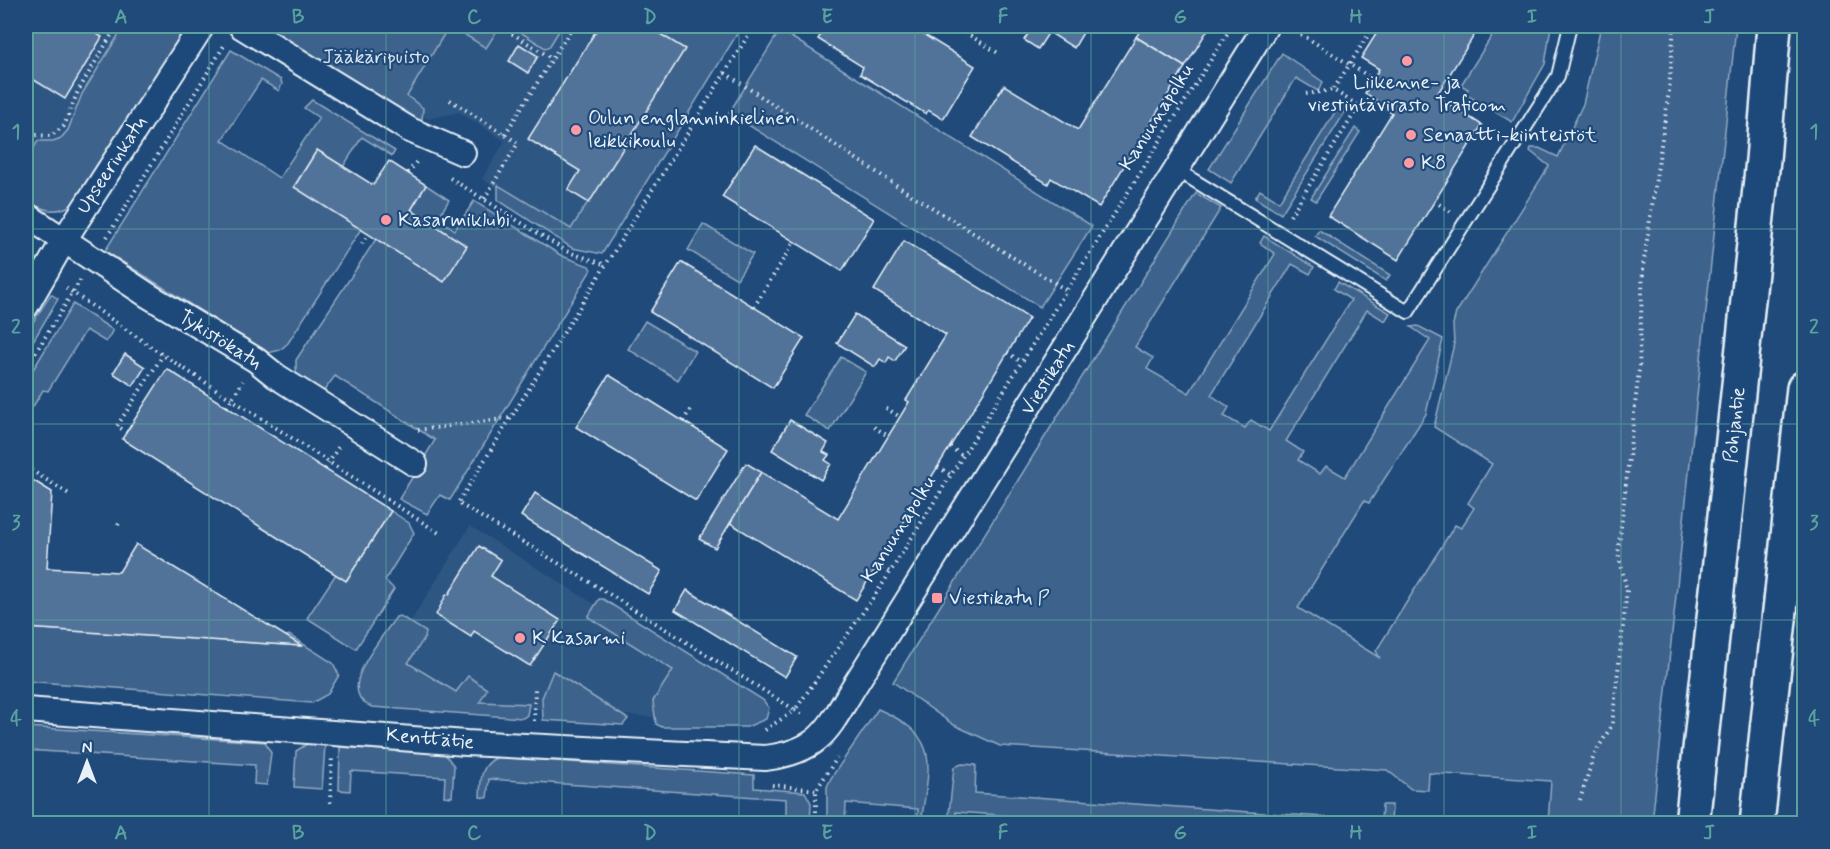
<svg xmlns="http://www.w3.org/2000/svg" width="1830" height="849" viewBox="0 0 1830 849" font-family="Mynerve,sans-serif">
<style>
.built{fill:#2e5683}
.green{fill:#3c628c;stroke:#92aac2;stroke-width:1.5}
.building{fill:#517399;stroke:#e8f1f8;stroke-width:1.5}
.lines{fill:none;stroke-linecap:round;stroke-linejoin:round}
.lane-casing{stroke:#e8f1f8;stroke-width:16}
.street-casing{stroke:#e8f1f8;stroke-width:28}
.highway-casing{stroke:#e8f1f8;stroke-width:38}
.path{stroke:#e8f1f8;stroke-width:4;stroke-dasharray:1.5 4.5;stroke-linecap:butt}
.lane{stroke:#1f4a7a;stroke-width:12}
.street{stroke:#1f4a7a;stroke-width:24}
.highway{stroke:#1f4a7a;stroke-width:33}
.grid{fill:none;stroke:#5ba19e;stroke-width:1.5;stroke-opacity:0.55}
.poi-dot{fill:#ff9aa2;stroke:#1f4a7a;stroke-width:2}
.labels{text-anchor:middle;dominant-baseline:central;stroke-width:4.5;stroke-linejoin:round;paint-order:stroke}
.park-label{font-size:20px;fill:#d7e3ed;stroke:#1f4a7a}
.poi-label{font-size:20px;fill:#e8f1f8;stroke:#1f4a7a;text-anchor:start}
.street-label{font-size:20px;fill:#e8f1f8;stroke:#1f4a7a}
.neatline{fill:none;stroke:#5ba19e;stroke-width:2}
.grid-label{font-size:20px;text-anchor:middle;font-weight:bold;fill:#5ba19e}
</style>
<rect width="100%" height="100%" fill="#1f4a7a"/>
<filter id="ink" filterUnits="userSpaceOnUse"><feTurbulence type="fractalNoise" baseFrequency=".0167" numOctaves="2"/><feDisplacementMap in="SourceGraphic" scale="12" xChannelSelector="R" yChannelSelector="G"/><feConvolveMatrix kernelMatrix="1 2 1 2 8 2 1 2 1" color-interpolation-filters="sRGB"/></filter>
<g filter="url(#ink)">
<g class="built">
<path d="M26,26H170L26,185Z"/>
<path d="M435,26H690L718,42L590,247L482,179L505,141L459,112L428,119L391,96Z"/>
<path d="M470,526L718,681L668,718L380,698L381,669Z"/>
</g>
<g class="green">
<path d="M124,26H187L75,203C56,215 43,211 26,200V161L38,141H53L61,138L68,130L82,94Z"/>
<path d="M264,26H449L407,96L423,108L422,121H415Z"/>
<path d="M451,26H500L486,48Z"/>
<path d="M511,26H562L549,47L545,48Z"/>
<path d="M647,26H742L602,254L572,248L498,200V185L571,229L684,49Z"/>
<path d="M1498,26H1551L1545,64L1512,122L1465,94L1468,89L1461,85Z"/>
<path d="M1601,26H1736L1652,823H1548L1551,781L1429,773L1428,790L1411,789L1387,770L1000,746L954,725L893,682L1196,193L1221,208L1135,347L1153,358L1147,369L1189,393L1275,254L1260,243L1264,236L1314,267L1310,274L1292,264L1211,395L1229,407L1224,416L1245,428L1251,420L1269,431L1351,300L1334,289L1338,282L1390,313L1385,321L1367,310L1286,441L1303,452L1298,460L1320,474L1326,466L1345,477L1430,340L1411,327L1418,326L1443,339L1426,414L1369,503L1364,501L1298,608L1380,658L1376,651L1455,525L1461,528L1474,508L1468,503L1492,464L1434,427L1454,344L1453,324L1456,313L1549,166L1530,151L1531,148H1539L1558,157L1583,104Z"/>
<path d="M780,30L1092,226L1040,307L729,113Z"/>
<path d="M231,50L281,80L282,84L279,91L261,80L222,140L279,178L319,118L304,108L312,100L395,151L392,156L362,137L343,167L317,150L294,186L361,229L288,343L280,350L268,353L105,251Z"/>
<path d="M1282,53L1323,82L1318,91L1296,78L1231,183L1209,169Z"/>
<path d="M1340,104L1347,109L1281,214L1255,198L1260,190L1279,202Z"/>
<path d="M1355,128L1360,132L1316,201L1311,198Z"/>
<path d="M426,185L449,200L438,218L455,230L474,201L562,256L589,266L591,270L450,500L440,495L427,514L399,499L435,440L335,376L323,392L296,375V360L376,239L444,281L466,246L411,210Z"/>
<path d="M703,224L753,254L737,279L688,250Z"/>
<path d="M1319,230L1390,275L1386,281L1315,236Z"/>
<path d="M51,294L58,299L26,353V333Z"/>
<path d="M73,304L113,330L106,342L86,330L48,391L43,390L26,418V381Z"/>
<path d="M645,321L695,351L678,380L628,349Z"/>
<path d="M841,357L866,372L830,431L804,415Z"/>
<path d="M391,511L409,523L414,533L385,580L394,589L356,649L307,618L336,574L347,580Z"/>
<path d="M599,599H603L763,700L769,708L766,719L747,727H662L656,724L653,701L673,670L588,617Z"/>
<path d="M400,616L426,632L425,637L408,663L456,692L468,676L487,689L480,702L529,704L527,715L523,718L372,707C333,692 382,638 396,617Z"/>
<path d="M26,628L301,646L286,636L289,635L333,663L339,675L328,694L312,703L26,681Z"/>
<path d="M553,671L628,719L623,725L543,720L542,698Z"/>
<path d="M878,709C943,737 929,765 921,823H917L918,809L846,803L845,823H827V787L831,778Z"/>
<path d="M26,727L265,742L271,753L267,785L254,784L255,765L26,750Z"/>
<path d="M307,744L325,746L322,789L294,787L296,751Z"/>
<path d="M340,747L445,754L454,766L452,797L444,796L445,777L351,771L350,791L339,790Z"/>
<path d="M498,757L754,775V788L805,792L811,803L810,823H786V799L489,779L487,798L480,797C481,780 479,765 498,757Z"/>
<path d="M962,764L976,765L975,793L1381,821L1382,805H1392L1391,823L1127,824L956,812L955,823H948L954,767Z"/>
</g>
<g class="building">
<path d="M26,26H83L102,37L65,99L26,75Z"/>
<path d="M599,26H647L685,49L589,203L568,190L580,171L528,139Z"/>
<path d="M826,26H910L975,66L943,119L928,110L926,114L860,74L863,67L818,39Z"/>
<path d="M1033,26H1087L1074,48L1049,32L1038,49L1024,40Z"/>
<path d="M1143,26H1210L1185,67L1136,37Z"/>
<path d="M1381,26H1480L1436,96L1482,125L1398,260L1328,216L1392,113L1374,103L1376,100L1365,93L1379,69L1361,58Z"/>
<path d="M1136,37L1185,67L1099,207L1051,178L1048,184L972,137L1004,85L1078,130Z"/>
<path d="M519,44L538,56L528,73L509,61Z"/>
<path d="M755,145L874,219L842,271L722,197Z"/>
<path d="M317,150L373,185L389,161L426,185L411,210L467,246L444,282L294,187Z"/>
<path d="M904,241L1029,318L856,600L730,523L761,472L838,519L909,402L906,400L946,335L874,290Z"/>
<path d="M681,262L804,338L773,388L650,312Z"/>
<path d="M855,314L905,345L895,361L889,357L886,363L880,359L875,367L837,343Z"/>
<path d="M125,354L145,367L133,386L113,373Z"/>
<path d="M167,369L391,511L346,581L122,439Z"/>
<path d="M609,375L728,449L696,501L576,427Z"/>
<path d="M790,420L828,443L823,452L829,455L825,460L831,464L821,480L772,450Z"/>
<path d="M746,463L761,472L715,548L699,539Z"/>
<path d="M26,476L52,492L47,568L119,572L136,544L302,646L26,628Z"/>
<path d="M535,493L662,571L648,594L521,516Z"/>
<path d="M479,546L501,560L491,576L560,620L530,666L474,631L471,637L436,615L446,595L449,594Z"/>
<path d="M687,590L797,657L785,677L675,610Z"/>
</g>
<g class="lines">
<g class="lane-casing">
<path id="lane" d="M1177,170L1408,312L1558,76L1570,26"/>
</g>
<g class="street-casing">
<g id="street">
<path d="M241,26L410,130L463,153"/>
<path d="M26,215L149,296L256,360L276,376L415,464"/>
<path d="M26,306L64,240L202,26"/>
<path d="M26,710L466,743L765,758C824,751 829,726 858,680L1266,26"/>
</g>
</g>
<g class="highway-casing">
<g id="highway">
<path d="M1692,824L1763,160L1774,26"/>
<path d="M1757,824L1804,388"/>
</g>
</g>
<g class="path">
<path d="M507,26L505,29L553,59"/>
<path d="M754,26L458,503L598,587L795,710L884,582L1232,26"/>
<path d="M955,26L998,53"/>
<path d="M1291,28L1373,79"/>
<path d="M725,73L910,194L1066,290"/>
<path d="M1306,94L1333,90"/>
<path d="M450,100L518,143L484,199"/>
<path d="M505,134L573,26"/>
<path d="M36,135L51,136L64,126L78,91L115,29L109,26"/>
<path d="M408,173L417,161"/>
<path d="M450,178L566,251L606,265"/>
<path d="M1434,201L1451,212"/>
<path d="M1290,216L1359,106L1333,90L1374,26"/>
<path d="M107,237L225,44"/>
<path d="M362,244L368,234"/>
<path d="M66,288L163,355L439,533"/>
<path d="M754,307L794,242"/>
<path d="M1007,353L1022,362"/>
<path d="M26,368L81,279"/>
<path d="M227,407L243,381"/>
<path d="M886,408L900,417"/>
<path d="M683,421L691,409"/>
<path d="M874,427L888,436"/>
<path d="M418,430L510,418"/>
<path d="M127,432L117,426L163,355"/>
<path d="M950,447L963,456"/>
<path d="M26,467L69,494"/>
<path d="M938,467L951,475"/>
<path d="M325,469L339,446"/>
<path d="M118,525L121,520"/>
<path d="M877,565L890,572"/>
<path d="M534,721L535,688"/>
<path d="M765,730L795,710L804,715"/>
<path d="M772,785L816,790"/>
<path d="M1580,800L1594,755L1612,725L1627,590L1618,553L1639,370L1643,267L1669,91L1674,26"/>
<path d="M330,803L332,756"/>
<path d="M816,824V790L837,758"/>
</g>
<use href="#lane" class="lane"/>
<use href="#street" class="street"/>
<use href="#highway" class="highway"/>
</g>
</g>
<path class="grid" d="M209,26V824M386,26V824M562,26V824M739,26V824M915,26V824M1091,26V824M1268,26V824M1444,26V824M1621,26V824M26,229H1804M26,424H1804M26,620H1804"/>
<g class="poi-dot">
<circle cx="1407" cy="61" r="6"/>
<circle cx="576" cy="130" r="6"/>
<circle cx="1411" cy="135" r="6"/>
<circle cx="1409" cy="163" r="6"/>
<circle cx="386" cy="220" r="6"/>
<rect x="931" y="592" width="12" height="12" rx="3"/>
<circle cx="520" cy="638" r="6"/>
</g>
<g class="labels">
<g class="park-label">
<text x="376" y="57">Jääkäripuisto</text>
</g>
<g class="poi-label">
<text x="1407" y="82" text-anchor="middle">Liikenne- ja<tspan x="1407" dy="23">viestintävirasto Traficom</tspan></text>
<text x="588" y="118">Oulun englanninkielinen<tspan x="588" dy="23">leikkikoulu</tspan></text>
<text x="1423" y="135">Senaatti-kiinteistöt</text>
<text x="1421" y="163">K8</text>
<text x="398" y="220">Kasarmiklubi</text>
<text x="949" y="598">Viestikatu P</text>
<text x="532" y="638">K Kasarmi</text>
</g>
<g class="street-label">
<text transform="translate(1157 117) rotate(-58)">Kanuunapolku</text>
<text transform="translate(112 165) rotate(-57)">Upseerinkatu</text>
<text transform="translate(220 340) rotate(32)">Tykistökatu</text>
<text transform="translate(1048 378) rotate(-58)">Viestikatu</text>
<text transform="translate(1735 425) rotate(-84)">Pohjantie</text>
<text transform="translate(899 529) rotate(-58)">Kanuunapolku</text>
<text transform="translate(430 739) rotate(5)">Kenttätie</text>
</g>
</g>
<rect width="1830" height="849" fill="none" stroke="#1f4a7a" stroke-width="66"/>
<g transform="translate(87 762)" stroke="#1f4a7a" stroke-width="4.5" paint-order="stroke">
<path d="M0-4.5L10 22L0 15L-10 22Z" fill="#e8f1f8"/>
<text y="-9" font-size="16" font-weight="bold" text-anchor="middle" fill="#e8f1f8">N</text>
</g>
<rect x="33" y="33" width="1764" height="783" class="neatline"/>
<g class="grid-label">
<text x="121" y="23">A</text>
<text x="298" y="23">B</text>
<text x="474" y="23">C</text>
<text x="650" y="23">D</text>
<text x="827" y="23">E</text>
<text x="1003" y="23">F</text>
<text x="1180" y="23">G</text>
<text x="1356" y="23">H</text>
<text x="1532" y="23">I</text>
<text x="1709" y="23">J</text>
<text x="16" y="138">1</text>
<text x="1814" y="138">1</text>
<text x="16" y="333">2</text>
<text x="1814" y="333">2</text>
<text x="16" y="529">3</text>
<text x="1814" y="529">3</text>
<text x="16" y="725">4</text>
<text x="1814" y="725">4</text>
<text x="121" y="839">A</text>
<text x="298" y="839">B</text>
<text x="474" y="839">C</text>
<text x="650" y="839">D</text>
<text x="827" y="839">E</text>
<text x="1003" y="839">F</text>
<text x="1180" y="839">G</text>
<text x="1356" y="839">H</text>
<text x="1532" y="839">I</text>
<text x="1709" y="839">J</text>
</g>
</svg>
